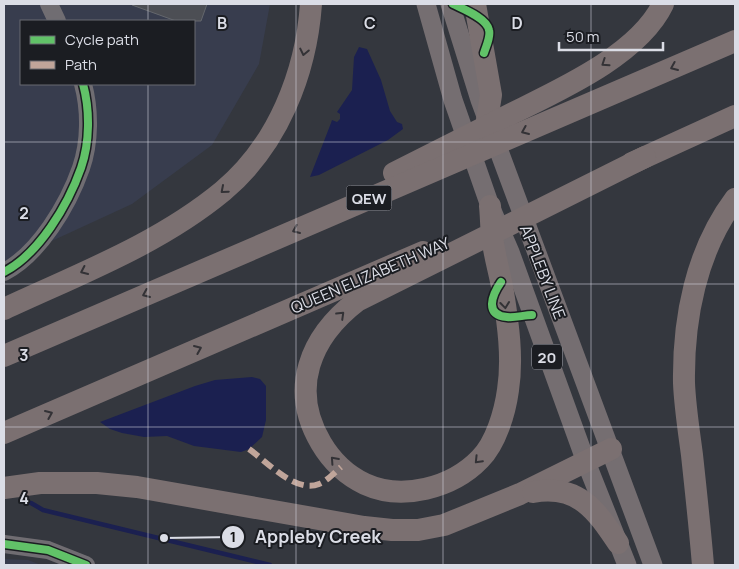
<svg xmlns="http://www.w3.org/2000/svg" width="739" height="569" viewBox="0 0 739 569" font-family="Manrope,sans-serif">
<style>
.built{fill:#383d4e;fill-rule:evenodd}
.water{fill:#1b2050}
.lines{fill:none;stroke-linecap:round;stroke-linejoin:round}
.stream{stroke:#1b2050;stroke-width:4.5}
.building{fill:#4c4e54;stroke:#64676d}
.secondary{stroke:#706d72;stroke-width:18}
.primary{stroke:#756e71;stroke-width:19}
.highway{stroke:#7b7071;stroke-width:22}
.quiet{stroke:#c0a59a;stroke-width:6;stroke-dasharray:12 6;stroke-linecap:butt}
.cycleway-casing{stroke:#1b1d22;stroke-width:11}
.cycleway{stroke:#61c268;stroke-width:8}
.oneway{stroke:#333236}
.grid{fill:none;stroke:#dbdde6;stroke-width:1;stroke-opacity:0.55}
.labels{text-anchor:middle;dominant-baseline:central;stroke-width:4;stroke-linejoin:round;paint-order:stroke}
.shield{fill:#1b1d22;stroke:#a1a3ab;stroke-width:1}
.shield-label{font-size:15px;font-weight:bold;fill:#dbdde6}
.street-label{font-size:16px;fill:#dbdde6;stroke:#1b1d22}
.grid-label{font-size:16px;text-anchor:middle;font-weight:bold;fill:#dbdde6;stroke:#1b1d22;stroke-width:4;stroke-linejoin:round;paint-order:stroke}
.leader{fill:none;stroke:#dbdde6;stroke-width:2}
.callout-dot{fill:#dbdde6;stroke:#1b1d22;stroke-width:2}
.mark-label{font-size:15px;text-anchor:middle;font-weight:bold;fill:#111}
.callout-label{font-size:18px;text-anchor:middle;font-weight:bold;fill:#dbdde6;stroke:#1b1d22;stroke-width:4;stroke-linejoin:round;paint-order:stroke}
</style>
<rect width="100%" height="100%" fill="#34373e"/>
<g class="built">
<path d="M4,4H270L259,64L212,145L132,204L4,263ZM21,21H194V84H21Z"/>
<path d="M4,559L28,560L41,565H4Z"/>
</g>
<g class="water">
<path d="M359,47L367,49L381,80L390,111L397,122L402,124L403,129L388,140L319,175L310,177L331,123L332,120L337,122L340,119V114L337,112L352,90L354,57Z"/>
<path d="M252,377L260,379L266,386V420L262,437L249,449L241,452L194,446L167,436L144,437L122,433L110,429L100,422L195,386L215,380Z"/>
</g>
<g class="lines">
<path class="stream" d="M31,503L43,510L270,565"/>
</g>
<path class="building" d="M132,4H207L201,21H176L132,5Z"/>
<g class="lines">
<g class="secondary">
<path d="M49,4L57,21"/>
<path d="M4,272C39,254 68,205 81,168C90,142 90,110 83,84"/>
<path d="M4,544L48,550L86,565"/>
</g>
<g class="primary">
<path d="M426,4L453,100L490,206L510,252L586,462L627,565"/>
<path d="M450,4L480,100L653,565"/>
</g>
<g class="highway">
<path d="M475,4L491,95L487,120"/>
<path d="M632,163L735,116"/>
<path d="M394,173C432,154 470,135 507,116C557,91 638,56 663,4"/>
<path d="M490,206C491,216 491,226 492,236C494,255 500,273 503,292C508,323 513,358 508,390C505,412 496,443 480,459C452,488 402,501 365,484C346,475 331,460 321,443C289,389 310,337 357,301L645,157"/>
<path d="M4,309C79,274 159,244 223,191C278,145 306,73 311,4"/>
<path d="M4,356L735,41"/>
<path d="M4,433L423,252"/>
<path d="M4,488L40,483H97L137,487L364,527L392,530H418L444,525L520,494L611,449"/>
<path d="M533,492C578,484 596,510 618,543"/>
<path d="M703,565C700,529 696,492 692,455C689,432 685,407 684,383C683,319 696,251 735,199"/>
</g>
<path class="quiet" d="M249,449C266,461 296,494 319,484C327,481 334,473 341,467"/>
<g class="cycleway-casing">
<g id="cycleway">
<path d="M453,4C463,9 487,18 489,30C491,37 486,46 484,53"/>
<path d="M4,272C39,254 68,205 81,168C90,142 90,110 83,84"/>
<path d="M501,282C492,295 484,315 507,317C515,318 524,315 532,315"/>
<path d="M4,544L48,550L86,565"/>
</g>
</g>
<use href="#cycleway" class="cycleway"/>
</g>
<defs><path id="oneway-chevron" d="M-2-3.5L2.5 0L-2 3.5" fill="none" stroke-width="1.6" stroke-linecap="round" stroke-linejoin="round" transform="scale(1.25)"/></defs>
<g class="oneway">
<use href="#oneway-chevron" transform="translate(304 52) rotate(102)"/>
<use href="#oneway-chevron" transform="translate(605 63) rotate(146)"/>
<use href="#oneway-chevron" transform="translate(674 67) rotate(157)"/>
<use href="#oneway-chevron" transform="translate(525 131) rotate(157)"/>
<use href="#oneway-chevron" transform="translate(224 190) rotate(139)"/>
<use href="#oneway-chevron" transform="translate(296 230) rotate(157)"/>
<use href="#oneway-chevron" transform="translate(84 271) rotate(155)"/>
<use href="#oneway-chevron" transform="translate(146 294) rotate(157)"/>
<use href="#oneway-chevron" transform="translate(505 305) rotate(83)"/>
<use href="#oneway-chevron" transform="translate(341 315) rotate(-44)"/>
<use href="#oneway-chevron" transform="translate(198 349) rotate(-23)"/>
<use href="#oneway-chevron" transform="translate(49 414) rotate(-23)"/>
<use href="#oneway-chevron" transform="translate(334 460) rotate(-132)"/>
<use href="#oneway-chevron" transform="translate(478 460) rotate(134)"/>
</g>
<path class="grid" d="M148,4V21M296,4V565M443,4V565M591,4V565M148,84V565M4,142H735M4,284H735M4,427H735"/>
<g class="labels">
<g class="shield">
<rect x="346.5" y="185.5" width="45" height="25" rx="4"/>
<rect x="532" y="344.5" width="30" height="25" rx="4"/>
</g>
<g class="shield-label">
<text x="369" y="198">QEW</text>
<text x="547" y="357">20</text>
</g>
<g class="street-label">
<text transform="translate(543 272) rotate(69)">APPLEBY LINE</text>
<text transform="translate(370 275) rotate(-23)">QUEEN ELIZABETH WAY</text>
</g>
</g>
<g class="grid-label">
<text x="222" y="29">B</text>
<text x="370" y="29">C</text>
<text x="517" y="29">D</text>
<text x="24" y="219">2</text>
<text x="24" y="361">3</text>
<text x="24" y="504">4</text>
</g>
<path class="leader" d="M164 538L233 537"/>
<g class="callout-dot">
<circle cx="164" cy="538" r="5"/>
<circle cx="233" cy="537" r="12"/>
</g>
<g class="mark-label">
<text x="233" y="542">1</text>
</g>
<g class="callout-label">
<text x="318" y="543">Appleby Creek</text>
</g>
<rect width="739" height="569" fill="none" stroke="#dbdde6" stroke-width="10"/>
<rect x="20" y="20" width="175" height="65" fill="#1b1d22" stroke="#686a70"/>
<rect x="30" y="36" width="25" height="8" fill="#61c268" stroke="#686a70"/>
<text x="65" y="45" font-size="15" fill="#dbdde6">Cycle path</text>
<rect x="30" y="61" width="25" height="8" fill="#c0a59a" stroke="#686a70"/>
<text x="65" y="70" font-size="15" fill="#dbdde6">Path</text>
<path d="M559 42v8h104v-8" fill="none" stroke="#dbdde6" stroke-width="2.5"/>
<text x="566" y="42" font-size="15" fill="#dbdde6" stroke="#1b1d22" stroke-width="4" paint-order="stroke">50 m</text>
</svg>
